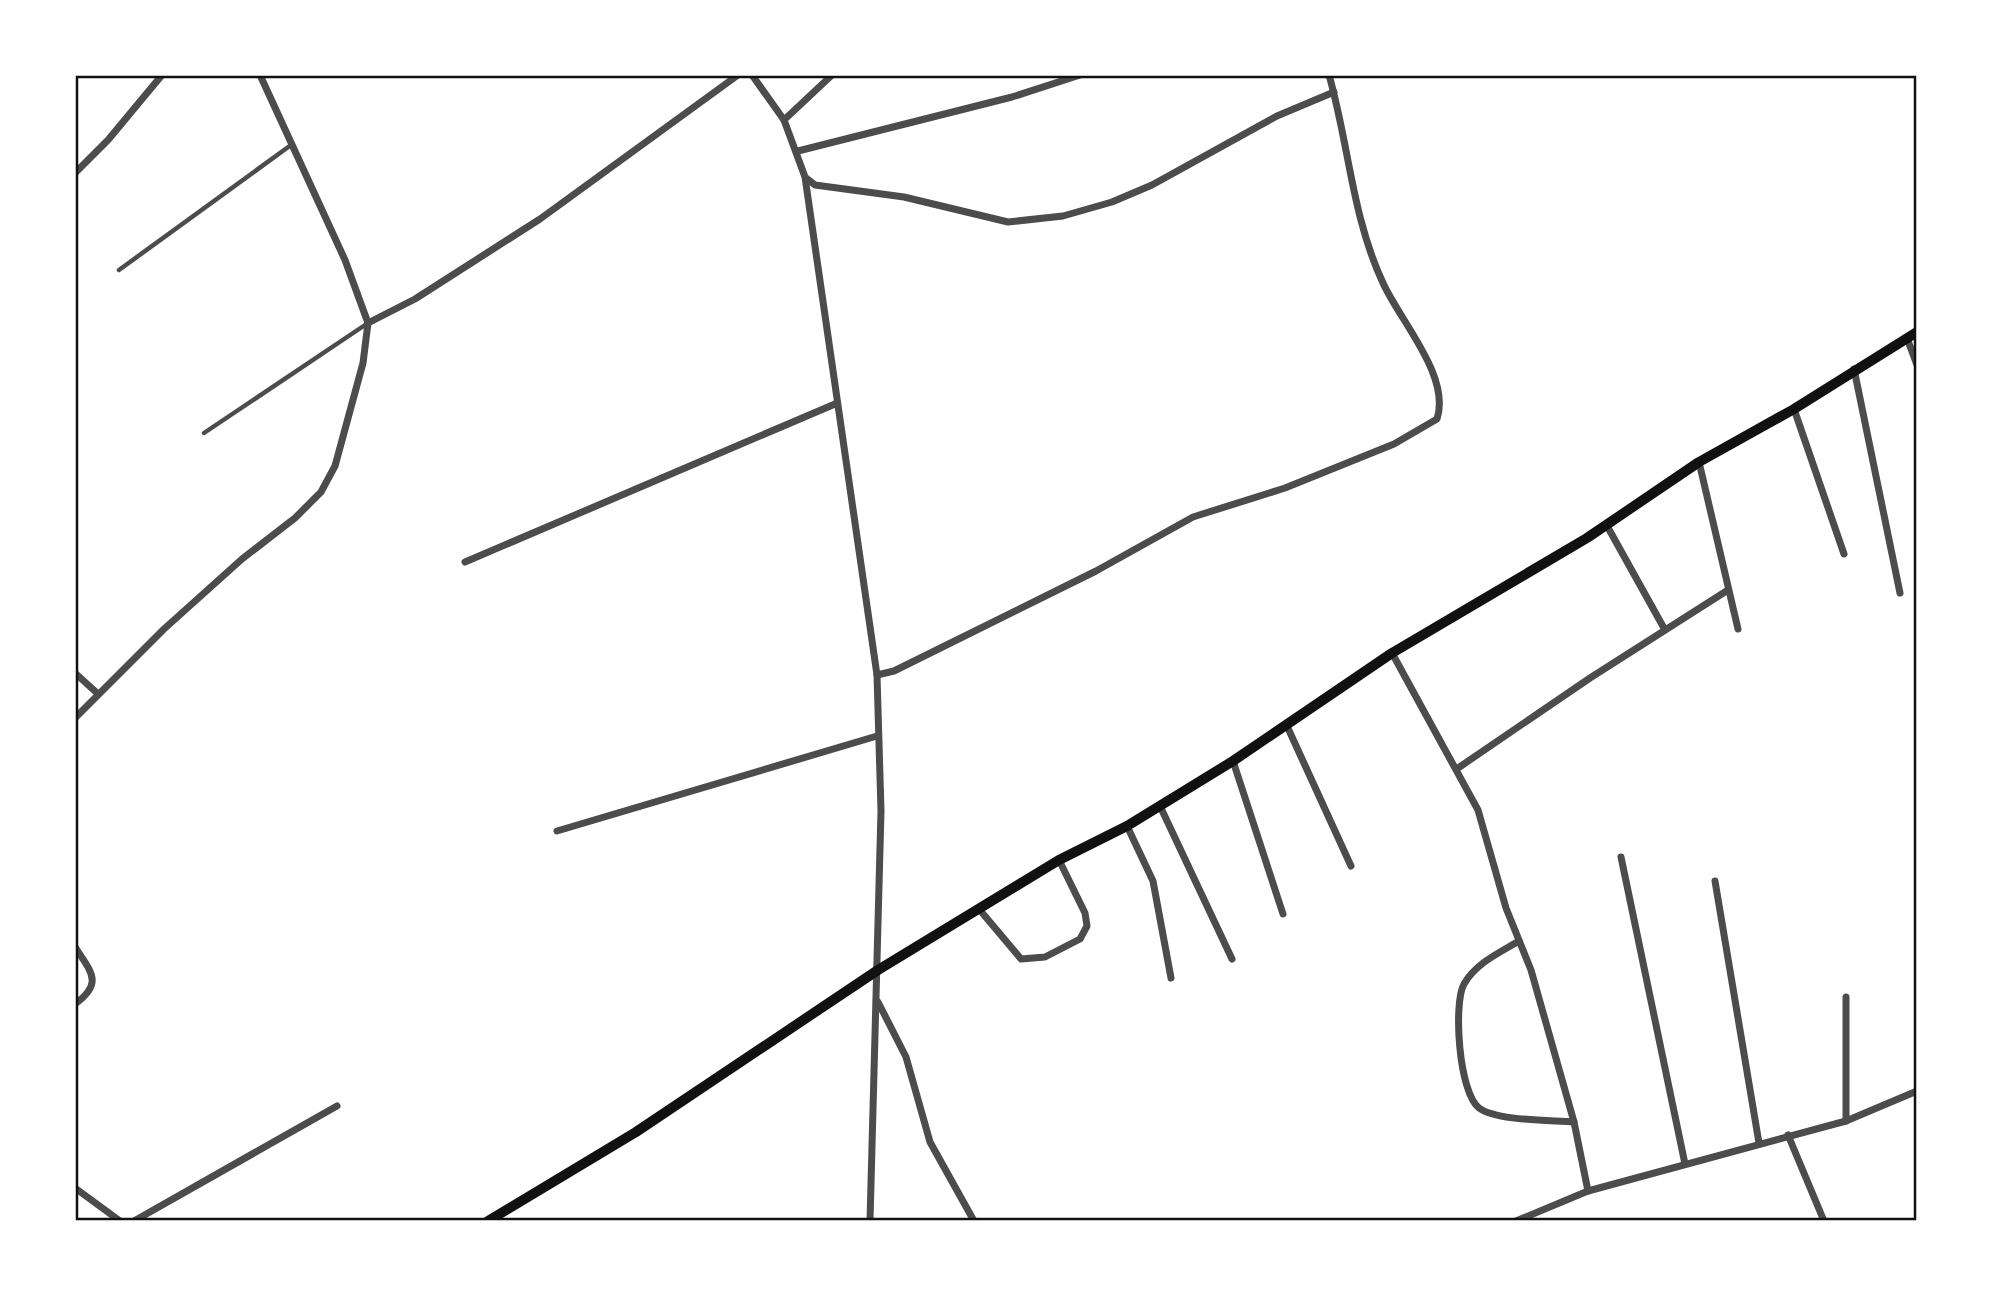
<svg xmlns="http://www.w3.org/2000/svg" width="1992" height="1296" viewBox="0 0 1992 1296" font-family="Roboto,sans-serif">
<style>
.lines{fill:none;stroke-linecap:round;stroke-linejoin:round}
.service{stroke:#4c4c4c;stroke-width:4.5}
.minor{stroke:#4c4c4c;stroke-width:7}
.secondary{stroke:#111;stroke-width:10}
.neatline{fill:none;stroke:#111;stroke-width:2.5}
</style>
<rect width="100%" height="100%" fill="#fff"/>
<g class="lines">
<g class="service">
<path d="M119,270L291,145"/>
<path d="M204,433L368,323"/>
</g>
<g class="minor">
<path d="M752,75L784,120L805,177L877,675L881,811L870,1221"/>
<path d="M784,120L832,75"/>
<path d="M798,151L1012,97L1080,75"/>
<path d="M75,173L108,140L162,75"/>
<path d="M806,178L815,185L904,197L1008,222L1063,216L1112,202L1152,185L1277,116L1334,92"/>
<path d="M368,323L415,299L540,219L738,75"/>
<path d="M1907,338L1917,365"/>
<path d="M1854,369L1900,593"/>
<path d="M1794,409L1844,554"/>
<path d="M1699,462L1738,629"/>
<path d="M1606,524L1665,630"/>
<path d="M465,562L835,404"/>
<path d="M1392,653L1478,810L1506,908L1531,970L1574,1122L1588,1191"/>
<path d="M75,673L97,693"/>
<path d="M877,675L894,671L1096,571L1193,517L1285,488L1394,444L1437,419C1451,376 1400,321 1383,283C1352,217 1349,145 1329,75"/>
<path d="M75,718L164,629L242,559L295,518L321,492L335,466L363,363L368,323L345,260L260,75"/>
<path d="M1287,726L1351,866"/>
<path d="M1233,761L1283,914"/>
<path d="M1458,768L1590,678L1728,590"/>
<path d="M1160,806L1232,959"/>
<path d="M1127,826L1153,881L1171,978"/>
<path d="M557,831L877,736"/>
<path d="M1621,857L1685,1164"/>
<path d="M1715,881L1759,1143"/>
<path d="M979,909L1021,959L1045,957L1080,939L1087,926L1085,913L1059,860"/>
<path d="M1519,941C1499,953 1476,963 1464,984C1453,1004 1459,1093 1479,1108C1497,1121 1550,1120 1574,1122"/>
<path d="M75,947C91,972 104,983 75,1004"/>
<path d="M1846,997V1121"/>
<path d="M878,1002L906,1057L930,1142L974,1221"/>
<path d="M1788,1135L1824,1221"/>
<path d="M75,1188L120,1221"/>
<path d="M134,1221L337,1106"/>
<path d="M1516,1221L1588,1191L1846,1121L1917,1091"/>
</g>
<path class="secondary" d="M488,1221L636,1132L878,970L1059,860L1127,826L1233,761L1392,653L1587,538L1699,462L1794,409L1917,332"/>
</g>
<rect width="1992" height="1296" fill="none" stroke="#ffffff" stroke-width="154"/>
<rect x="77" y="77" width="1838" height="1142" class="neatline"/>
</svg>
